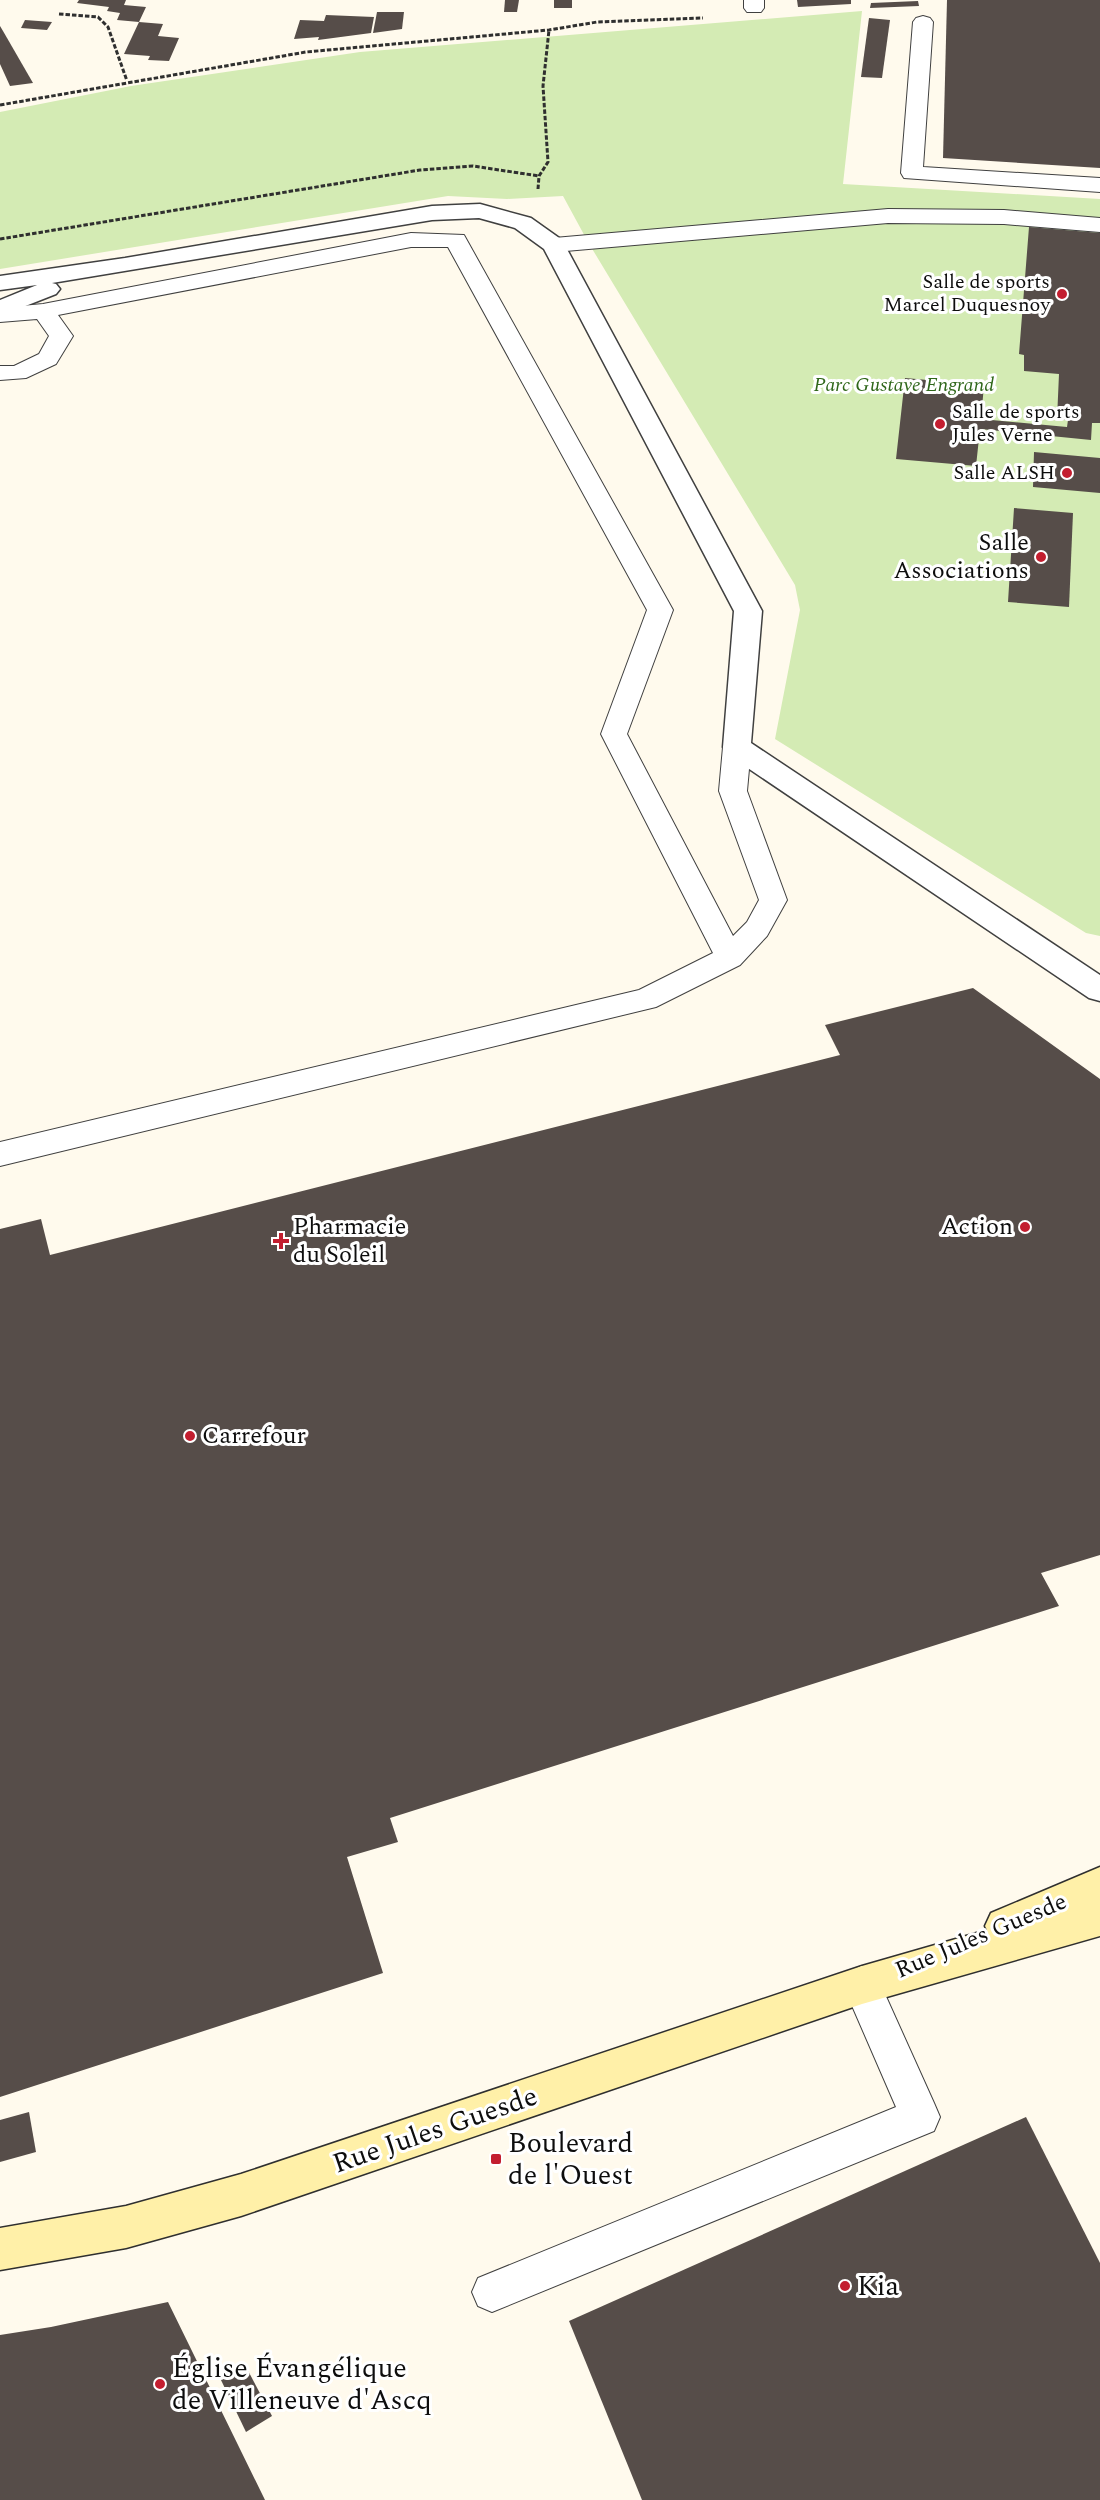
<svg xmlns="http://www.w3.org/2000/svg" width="1100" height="2500" viewBox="0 0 1100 2500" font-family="Spectral,serif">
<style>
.green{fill:#d4ebb4}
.building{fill:#564d49}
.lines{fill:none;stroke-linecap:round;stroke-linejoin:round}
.lane-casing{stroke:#404040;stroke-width:2}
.street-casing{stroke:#404040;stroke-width:3}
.secondary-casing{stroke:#2f2f2f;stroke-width:3}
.path{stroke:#2f2f2f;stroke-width:3;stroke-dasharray:4.5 2;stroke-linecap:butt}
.lane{fill:#fff;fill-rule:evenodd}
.street{fill:#fff;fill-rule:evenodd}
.secondary{fill:#fff0a8;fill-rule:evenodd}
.poi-dot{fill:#c31e2f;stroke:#fff;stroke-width:2}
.labels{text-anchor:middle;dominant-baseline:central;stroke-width:6;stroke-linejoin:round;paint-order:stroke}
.far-poi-label{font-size:20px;fill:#0d0d0d;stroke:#fff;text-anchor:end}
.far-park-label{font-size:20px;font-style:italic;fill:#2f671a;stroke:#fff}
.poi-label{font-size:24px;fill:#0d0d0d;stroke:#fff;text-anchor:end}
.street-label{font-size:24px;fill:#0d0d0d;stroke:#fff}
.near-street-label{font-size:28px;fill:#0d0d0d;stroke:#fff}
.near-poi-label{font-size:28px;fill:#0d0d0d;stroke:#fff;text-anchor:start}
</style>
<rect width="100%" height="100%" fill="#fffaed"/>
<path class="green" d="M862,11L843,184L1100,199V936L1086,933L775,739L800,610L795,585L588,242L563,196L507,199L448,196L0,269V112L131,86L360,52Z"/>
<g class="building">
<path d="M79,0H126L124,5L146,7L139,22L163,24L158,36L179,38L169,61L148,60L150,56L124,54L139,22L117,20L120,13L107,11L109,7L77,3Z"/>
<path d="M505,0H519L517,12H504Z"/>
<rect x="554" y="0" width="18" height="8"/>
<path d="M797,0H851V4L798,7Z"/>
<path d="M947,0H1100V168L943,158Z"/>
<path d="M918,1L919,6L870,8L871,3Z"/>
<path d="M377,12H404L402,29L373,33Z"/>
<path d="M326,15L374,17L371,33L318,40L319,37L294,39L300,20L324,21Z"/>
<path d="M869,18L890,20L882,78L861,77Z"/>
<path d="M25,20L52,22L47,30L21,28Z"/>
<path d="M0,26L3,31L33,83L10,86L0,64Z"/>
<path d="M1029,227L1100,233V423H1092L1091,440L980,429L976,466L896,459L905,378L984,385L981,419L1067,427L1068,420L1057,419L1059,374L1024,371V355L1019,354Z"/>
<path d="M1034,452L1100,458V493L1033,487Z"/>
<path d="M1014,508L1073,513L1069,607L1008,602Z"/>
<path d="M973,988L1100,1079V1555L1041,1573L1059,1606L390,1818L398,1842L347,1857L383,1973L0,2097V1229L41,1219L50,1255L840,1055L825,1025Z"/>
<path d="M29,2112L36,2152L0,2162V2120Z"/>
<path d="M1026,2117L1100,2263V2500H642L569,2321Z"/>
<path d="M168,2302L265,2500H0V2335L51,2327Z"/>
<path d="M244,2363L272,2416L246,2432L220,2378Z"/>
</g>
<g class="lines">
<g class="lane-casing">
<g id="lane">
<path d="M744,0H764V8L761,12H747L744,8Z"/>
<path d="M923,16L930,18L933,22L923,167L1100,178V192L904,178L901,173L913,22L916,18Z"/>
<path d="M888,209L1004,210L1100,218V232L1004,224L888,223L554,252L546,250L543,245L546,240L554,238Z"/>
<path d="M411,233L464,235L673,610L627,734L733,936L747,922L759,900L719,791L723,747L727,740L737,738L747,740L751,747L747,791L787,900L767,936L740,965L656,1007L0,1166V1142L639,990L713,953L601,734L647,610L448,247H411L58,315L73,336L56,364L26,378L0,380V366H14L39,354L49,336L37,319L0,322V308L43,304Z"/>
<path d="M862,1966L875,1972L934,2103L940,2117L934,2131L492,2312L478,2306L472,2292L478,2278L896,2107L843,1985L849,1972Z"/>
</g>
</g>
<g class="street-casing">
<path id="street" d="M480,204L531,218L562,240L762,611L751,743L1100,975V1001L1089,998L727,754L723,747L734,611L544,249L515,228L479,218L432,220L52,283L56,284L60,289L56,294L0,316V300L37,285L0,290V276L125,258L432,206Z"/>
</g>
<g class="secondary-casing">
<path id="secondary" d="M1100,1867V1936L862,2004L241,2216L126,2248L0,2270V2228L126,2206L241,2174L862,1966L987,1930L985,1926L991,1913Z"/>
</g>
<g class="path">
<path d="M59,14L98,17L108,27L127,81"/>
<path d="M0,105L306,52L549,30L597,22L703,18"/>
<path d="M538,189L539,176L548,162L543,86L549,30"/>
<path d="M0,239L420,170L473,166L539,176"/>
</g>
<use href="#lane" class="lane"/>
<use href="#street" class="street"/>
<use href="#secondary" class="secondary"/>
</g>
<g class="poi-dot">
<circle cx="1062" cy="294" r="6"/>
<circle cx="940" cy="424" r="6"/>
<circle cx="1067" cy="473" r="6"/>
<circle cx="1041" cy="557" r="6"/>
<circle cx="1025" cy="1227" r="6"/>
<path d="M278 1232h6v6h6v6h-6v6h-6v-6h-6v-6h6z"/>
<circle cx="190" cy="1436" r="6"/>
<rect x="490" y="2153" width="12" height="12" rx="3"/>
<circle cx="845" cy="2286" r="6"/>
<circle cx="160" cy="2384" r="6"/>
</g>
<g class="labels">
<g class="far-poi-label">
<text x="1050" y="282">Salle de sports<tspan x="1050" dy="23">Marcel Duquesnoy</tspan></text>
<text x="952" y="412" text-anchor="start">Salle de sports<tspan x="952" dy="23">Jules Verne</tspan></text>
<text x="1055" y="473">Salle ALSH</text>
</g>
<g class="far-park-label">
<text x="904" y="385">Parc Gustave Engrand</text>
</g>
<g class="poi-label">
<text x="1029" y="543">Salle<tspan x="1029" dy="28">Associations</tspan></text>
<text x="293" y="1227" text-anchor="start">Pharmacie<tspan x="293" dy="28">du Soleil</tspan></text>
<text x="1013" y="1227">Action</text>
<text x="202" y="1436" text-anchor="start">Carrefour</text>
</g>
<g class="street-label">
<text transform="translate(981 1936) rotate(-23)">Rue Jules Guesde</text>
</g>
<g class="near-street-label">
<text transform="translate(435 2130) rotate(-19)">Rue Jules Guesde</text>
</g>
<g class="near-poi-label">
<text x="508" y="2143">Boulevard<tspan x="508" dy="32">de l'Ouest</tspan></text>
<text x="857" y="2286">Kia</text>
<text x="172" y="2368">Église Évangélique<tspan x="172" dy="32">de Villeneuve d'Ascq</tspan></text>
</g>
</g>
</svg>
